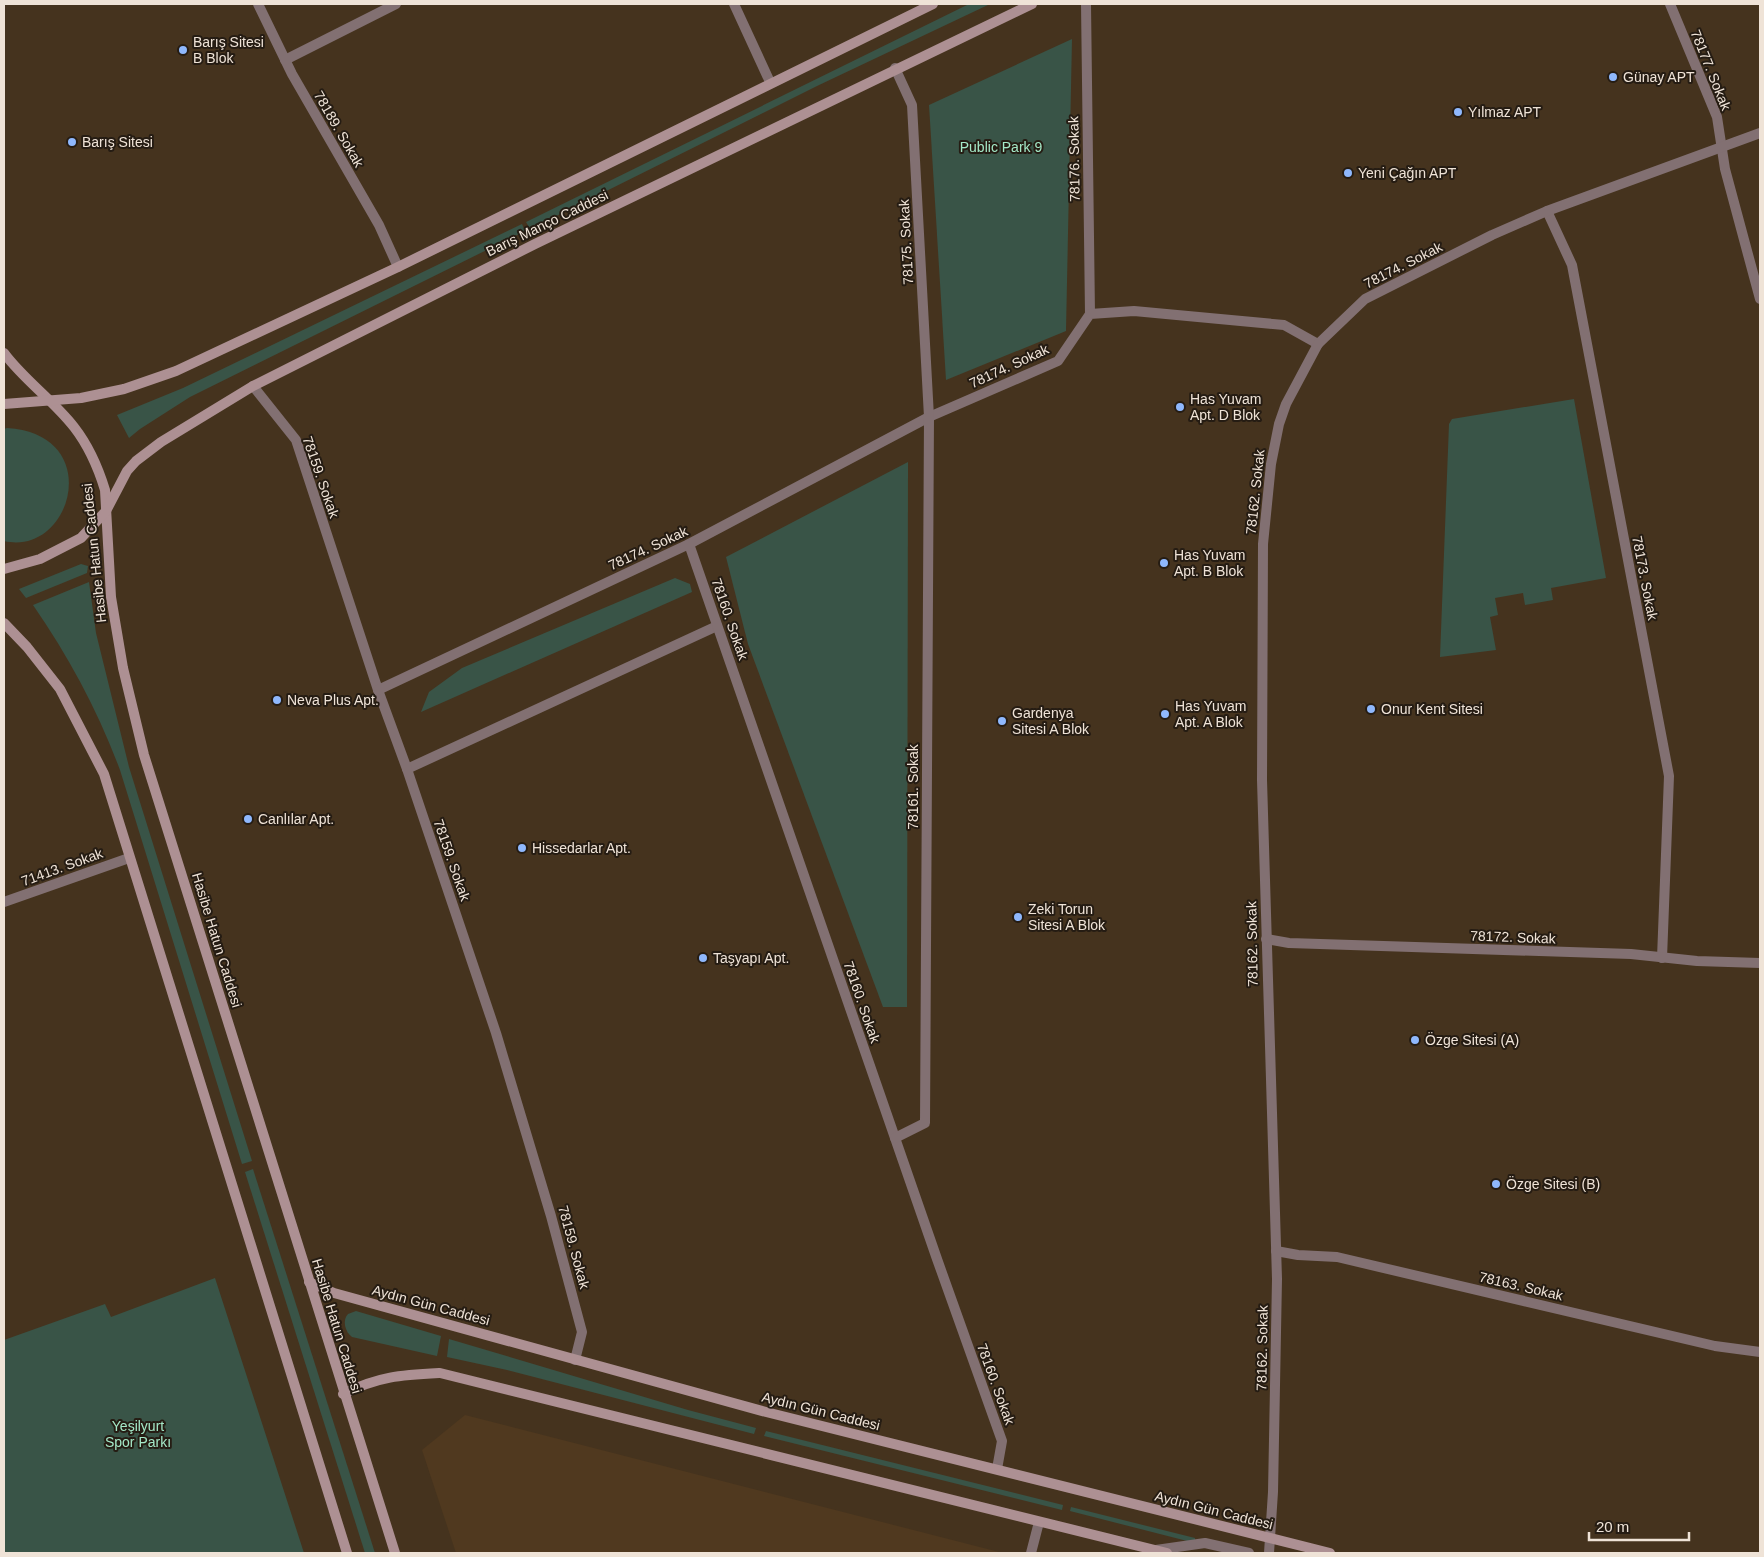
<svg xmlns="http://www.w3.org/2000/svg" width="1764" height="1557" viewBox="0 0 1764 1557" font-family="Arial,sans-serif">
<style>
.built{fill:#50391f}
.green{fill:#395447}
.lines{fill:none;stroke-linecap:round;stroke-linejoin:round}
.lane{stroke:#827072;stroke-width:10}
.street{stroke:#827072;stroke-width:10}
.secondary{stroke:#ad9093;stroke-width:10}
.poi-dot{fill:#8fb8fd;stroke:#251c13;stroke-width:2}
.labels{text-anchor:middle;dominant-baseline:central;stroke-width:4;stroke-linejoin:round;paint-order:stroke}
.poi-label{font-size:14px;fill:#efe3d7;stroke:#251c13;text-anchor:start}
.street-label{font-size:14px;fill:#efe3d7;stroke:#251c13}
.park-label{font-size:14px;fill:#a4e8c7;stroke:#251c13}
</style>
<rect width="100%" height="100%" fill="#45331e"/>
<path class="built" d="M465,1415L1003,1553H456L422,1450Z"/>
<g class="green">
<path d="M969,4H990L817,86L530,229L526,222Z"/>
<path d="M1072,39L1066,331L946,380L929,105Z"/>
<path d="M522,224L525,231L190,397L140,429L129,438L117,415L183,388Z"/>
<path d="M1574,399L1606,578L1551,588L1553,600L1525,605L1523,593L1495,598L1498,615L1490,617L1496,650L1440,657L1449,424L1452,419Z"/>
<path d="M7,428C106,434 72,557 4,541V429Z"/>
<path d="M908,462L907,1007H883L748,644L726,557Z"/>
<path d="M81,564L88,566L87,573L26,598L19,589Z"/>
<path d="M675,578L690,584L692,592L421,712L429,692L462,668Z"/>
<path d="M89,582L96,633L129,767L252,1161L242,1164L120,770C98,711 69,657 33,605Z"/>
<path d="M253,1169L375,1553H365L245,1172Z"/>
<path d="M215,1278L304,1553H4V1340L105,1304L111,1317Z"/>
<path d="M356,1311L441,1336L437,1356L352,1337C345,1332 342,1320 348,1314Z"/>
<path d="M449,1339L688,1410L756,1428L754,1434L507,1370L447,1357Z"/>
<path d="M766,1431L1063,1505L1062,1510L764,1436Z"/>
<path d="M1071,1507L1195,1538V1543L1070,1511Z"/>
</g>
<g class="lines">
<path class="lane" d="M407,769L717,626"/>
<g class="street">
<path d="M258,4L292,74L379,225L398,267"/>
<path d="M734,4L770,82"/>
<path d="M1086,4L1090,314"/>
<path d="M1670,4L1717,117L1725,169L1760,299"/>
<path d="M285,60L396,4"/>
<path d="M1547,211L1572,265L1669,776L1662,958"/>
<path d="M253,386L296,440L378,690L407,769L496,1033L551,1216L582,1332L575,1360"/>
<path d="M689,544L937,1259L1002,1441L997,1469"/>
<path d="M378,690L689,544L929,417L1058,361L1090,314L1134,311L1284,325L1318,344"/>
<path d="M4,902L129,858"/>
<path d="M1266,939L1289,943L1631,954L1697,961L1760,963"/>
<path d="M895,1138L925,1123L929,417L912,105L895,68"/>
<path d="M1276,1251L1298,1255L1337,1257L1715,1346L1760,1352"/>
<path d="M1156,1550L1205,1543L1249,1553"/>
<path d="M1031,1553L1039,1522"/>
<path d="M1269,1553L1273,1492L1277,1279L1262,780L1263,544L1271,464L1279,424L1286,404L1318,344L1365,299L1492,235L1547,211L1760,133"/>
</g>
<g class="secondary">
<path d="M4,353C24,380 53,400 74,427C88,445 98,467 105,490L111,597L123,668L144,755L395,1553"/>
<path d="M4,404L81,398L124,389L176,371L398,267L933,4"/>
<path d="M4,569L40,559L81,538L106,511L127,471L136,461L161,442L253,386L535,244L1032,4"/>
<path d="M4,623L27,647L60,689L104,774L347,1553"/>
<path d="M309,1282L334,1293L766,1412L1330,1553"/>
<path d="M343,1394C379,1376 401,1375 440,1373L1167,1553"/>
</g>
</g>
<g class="poi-dot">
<circle cx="183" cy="50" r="5"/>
<circle cx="1613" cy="77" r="5"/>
<circle cx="1458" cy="112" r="5"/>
<circle cx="72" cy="142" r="5"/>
<circle cx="1348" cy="173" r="5"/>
<circle cx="1180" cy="407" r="5"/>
<circle cx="1164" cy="563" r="5"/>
<circle cx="277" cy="700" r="5"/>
<circle cx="1371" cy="709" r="5"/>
<circle cx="1165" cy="714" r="5"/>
<circle cx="1002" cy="721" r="5"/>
<circle cx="248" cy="819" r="5"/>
<circle cx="522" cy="848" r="5"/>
<circle cx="1018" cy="917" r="5"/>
<circle cx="703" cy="958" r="5"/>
<circle cx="1415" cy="1040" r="5"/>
<circle cx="1496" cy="1184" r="5"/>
</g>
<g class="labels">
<g class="poi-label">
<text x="193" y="42">Barış Sitesi<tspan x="193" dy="16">B Blok</tspan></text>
<text x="1623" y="77">Günay APT</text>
<text x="1468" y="112">Yılmaz APT</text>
<text x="82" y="142">Barış Sitesi</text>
<text x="1358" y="173">Yeni Çağın APT</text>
<text x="1190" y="399">Has Yuvam<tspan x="1190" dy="16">Apt. D Blok</tspan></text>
<text x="1174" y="555">Has Yuvam<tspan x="1174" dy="16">Apt. B Blok</tspan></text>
<text x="287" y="700">Neva Plus Apt.</text>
<text x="1175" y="706">Has Yuvam<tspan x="1175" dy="16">Apt. A Blok</tspan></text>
<text x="1381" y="709">Onur Kent Sitesi</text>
<text x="1012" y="713">Gardenya<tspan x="1012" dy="16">Sitesi A Blok</tspan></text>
<text x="258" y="819">Canlılar Apt.</text>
<text x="532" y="848">Hissedarlar Apt.</text>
<text x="1028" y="909">Zeki Torun<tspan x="1028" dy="16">Sitesi A Blok</tspan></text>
<text x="713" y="958">Taşyapı Apt.</text>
<text x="1425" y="1040">Özge Sitesi (A)</text>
<text x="1506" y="1184">Özge Sitesi (B)</text>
</g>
<g class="street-label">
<text transform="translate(1711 70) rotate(68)">78177. Sokak</text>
<text transform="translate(339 129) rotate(60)">78189. Sokak</text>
<text transform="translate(1074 159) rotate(-91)">78176. Sokak</text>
<text transform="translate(547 223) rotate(-26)">Barış Manço Caddesi</text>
<text transform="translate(906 242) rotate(-93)">78175. Sokak</text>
<text transform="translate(1403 265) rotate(-27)">78174. Sokak</text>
<text transform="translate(1009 366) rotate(-25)">78174. Sokak</text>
<text transform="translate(321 477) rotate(71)">78159. Sokak</text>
<text transform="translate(1255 492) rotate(-84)">78162. Sokak</text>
<text transform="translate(648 548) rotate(-25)">78174. Sokak</text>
<text transform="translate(94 553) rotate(-96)">Hasibe Hatun Caddesi</text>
<text transform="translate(1645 578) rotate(79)">78173. Sokak</text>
<text transform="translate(730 619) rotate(71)">78160. Sokak</text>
<text transform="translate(913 787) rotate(-90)">78161. Sokak</text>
<text transform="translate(452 860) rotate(71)">78159. Sokak</text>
<text transform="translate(62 867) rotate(-20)">71413. Sokak</text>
<text transform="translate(1513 937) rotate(2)">78172. Sokak</text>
<text transform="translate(217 940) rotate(73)">Hasibe Hatun Caddesi</text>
<text transform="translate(1252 944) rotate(-91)">78162. Sokak</text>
<text transform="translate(862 1002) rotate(71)">78160. Sokak</text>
<text transform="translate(574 1247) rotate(75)">78159. Sokak</text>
<text transform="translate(1521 1286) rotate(13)">78163. Sokak</text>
<text transform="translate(431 1305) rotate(15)">Aydın Gün Caddesi</text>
<text transform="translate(337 1326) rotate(73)">Hasibe Hatun Caddesi</text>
<text transform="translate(1262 1348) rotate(-89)">78162. Sokak</text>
<text transform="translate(996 1384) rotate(70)">78160. Sokak</text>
<text transform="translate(821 1411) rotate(14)">Aydın Gün Caddesi</text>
<text transform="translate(1214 1510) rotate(14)">Aydın Gün Caddesi</text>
</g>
<g class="park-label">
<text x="1001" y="147">Public Park 9</text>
<text x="138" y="1426">Yeşilyurt<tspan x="138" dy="16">Spor Parkı</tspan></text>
</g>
</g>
<rect width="1764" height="1557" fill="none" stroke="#efe3d7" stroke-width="10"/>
<path d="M1589 1532v8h100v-8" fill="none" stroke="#efe3d7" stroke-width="2.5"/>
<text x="1596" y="1532" font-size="15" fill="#efe3d7" stroke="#251c13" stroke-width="4" paint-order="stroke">20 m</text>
</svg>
